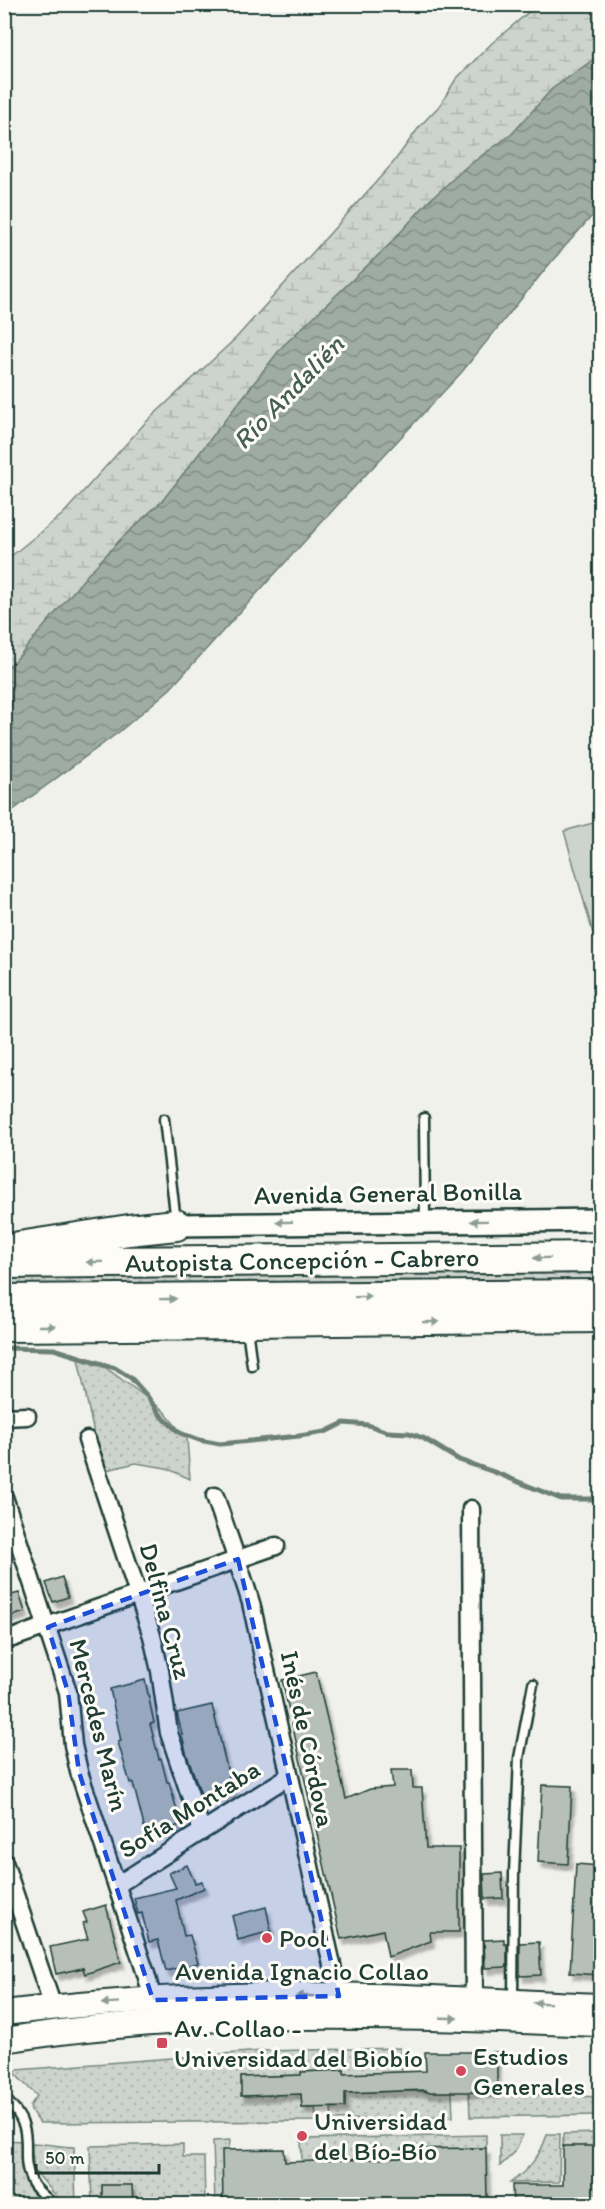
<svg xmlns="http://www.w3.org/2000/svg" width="605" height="2209" viewBox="0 0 605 2209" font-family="Itim,sans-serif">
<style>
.green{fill:url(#green-dots);stroke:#768880;stroke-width:1.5}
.wetland{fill:url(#wetland-marsh);stroke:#768880;stroke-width:1.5}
.pitch{fill:#cdd3cd;stroke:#768880;stroke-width:1.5}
.water{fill:url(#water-waves);stroke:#6c8077;stroke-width:1.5}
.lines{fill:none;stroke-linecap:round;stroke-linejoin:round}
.stream{stroke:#6c8077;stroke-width:5}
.building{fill:#b6bfb8;stroke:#1f3d34;stroke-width:1.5;filter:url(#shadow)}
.service-casing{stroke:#1f3d34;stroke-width:13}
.minor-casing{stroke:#1f3d34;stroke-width:21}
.tertiary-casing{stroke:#1f3d34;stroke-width:26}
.secondary-casing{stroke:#1f3d34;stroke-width:28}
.motorway-casing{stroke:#1f3d34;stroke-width:34}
.service{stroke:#fdfcf7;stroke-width:8}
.minor{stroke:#fdfcf7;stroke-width:16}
.tertiary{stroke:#fdfcf7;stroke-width:21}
.secondary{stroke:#fdfcf7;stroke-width:24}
.motorway{stroke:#fdfcf7;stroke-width:30}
.oneway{fill:#8e9c96}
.marked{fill:#1d4ed8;fill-opacity:0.2;stroke:#1d4ed8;stroke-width:4.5;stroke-dasharray:12 8;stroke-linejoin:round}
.poi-dot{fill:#d1495b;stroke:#fdfcf7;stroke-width:2}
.labels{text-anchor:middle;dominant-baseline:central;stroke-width:6;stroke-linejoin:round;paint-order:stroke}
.street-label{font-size:26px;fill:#1f3d34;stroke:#fdfcf7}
.poi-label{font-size:26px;fill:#1f3d34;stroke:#fdfcf7;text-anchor:start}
.water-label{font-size:27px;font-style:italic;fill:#455e56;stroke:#fdfcf7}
</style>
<defs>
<pattern id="green-dots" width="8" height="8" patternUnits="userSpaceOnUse" patternTransform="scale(1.5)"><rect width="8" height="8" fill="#cdd3cd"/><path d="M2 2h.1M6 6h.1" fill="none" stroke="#b0b6b1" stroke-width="1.8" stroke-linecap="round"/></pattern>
<pattern id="wetland-marsh" width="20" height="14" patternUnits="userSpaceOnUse" patternTransform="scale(1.5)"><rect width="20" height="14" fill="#cdd3cd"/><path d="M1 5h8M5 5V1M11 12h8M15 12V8" fill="none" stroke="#b0b6b1"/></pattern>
<pattern id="water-waves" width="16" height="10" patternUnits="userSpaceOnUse" patternTransform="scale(1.5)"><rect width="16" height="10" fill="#9faca4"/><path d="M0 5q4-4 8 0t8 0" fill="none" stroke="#818d86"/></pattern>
<filter id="shadow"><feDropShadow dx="3.5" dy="6" stdDeviation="1.5" flood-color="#0004"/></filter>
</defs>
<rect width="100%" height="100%" fill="#f0f1eb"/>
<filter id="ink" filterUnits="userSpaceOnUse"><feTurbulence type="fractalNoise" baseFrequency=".0167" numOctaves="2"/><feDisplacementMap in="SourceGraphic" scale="12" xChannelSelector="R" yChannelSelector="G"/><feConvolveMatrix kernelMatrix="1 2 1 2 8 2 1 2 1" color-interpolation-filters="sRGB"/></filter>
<g filter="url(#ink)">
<g class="green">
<path d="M600,1272V1284L5,1290L4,1277Z"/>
<path d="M78,1359L106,1368L162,1409L187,1439L190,1479L166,1468L136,1463L102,1471Z"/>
<path d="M400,2048L402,2072L344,2074V2070L301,2072V2075L241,2077L242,2096L301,2094L302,2108H315L317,2121L40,2123L31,2111L30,2106L37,2096L15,2074L17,2070L262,2051Z"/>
<path d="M403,2091L452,2092L453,2117L332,2120L331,2108L345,2107V2093Z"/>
<path d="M469,2092L600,2097V2115L470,2117Z"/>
<path d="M600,2133V2146H563V2134Z"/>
<path d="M547,2134H560L559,2182L510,2183C528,2170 541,2156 547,2134Z"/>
<path d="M486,2135V2148L401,2149V2158L302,2162L301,2139Z"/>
<path d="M500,2135H523L514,2153L500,2166Z"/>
<path d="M5,2140L23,2141L27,2182L45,2204H5Z"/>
<path d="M230,2140L223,2204H215L213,2141Z"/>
<path d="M31,2143C47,2143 58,2147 74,2147L76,2204H63L34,2170Z"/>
<path d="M183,2144V2157H204L205,2204H133L132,2185H102V2204H92L90,2146Z"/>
</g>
<path class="wetland" d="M537,5H600V55L552,89L512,134L465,168L427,203L389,245L282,347L163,500L120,540L15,661L5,669V561L63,514L145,423L236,338L393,163L420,126L440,105L456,79L492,43Z"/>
<path class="pitch" d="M600,821V958L564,831Z"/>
<path class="water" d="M600,55V207L552,261L461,373L344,498L170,689L119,732L5,816V669L15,661L88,574L120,540L163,500L282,347L389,245L427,203L465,168L512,134L552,89Z"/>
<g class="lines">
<path class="stream" d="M4,1348L54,1349L115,1368L131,1378L147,1396L162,1417L180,1433L199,1440L220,1444L299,1436L325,1432L344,1423L368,1425L388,1432L409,1433L423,1438L459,1460L494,1472L561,1499H600"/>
</g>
<g class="building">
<path d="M62,1577L68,1597L53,1602L46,1583Z"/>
<path d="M19,1593L25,1612L9,1617L4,1597Z"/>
<path d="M316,1672L346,1799L370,1789L393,1787L391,1770H412L413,1788H422L426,1848H459V1932H430L431,1941L388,1957L383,1930L341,1939L282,1680Z"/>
<path d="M145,1680L154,1723L150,1724L159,1759L161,1758L167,1782H169L181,1825L146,1834L133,1783H130L118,1742L121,1741L110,1689Z"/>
<path d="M212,1705L229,1777L231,1776L235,1793L203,1800L186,1752L177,1713Z"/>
<path d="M542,1785L572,1786L568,1864L538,1862Z"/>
<path d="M576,1864L600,1866V1975L570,1973Z"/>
<path d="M187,1865L195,1883L202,1881L204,1888L176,1900L184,1936L190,1935L198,1963L166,1971L158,1940L149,1942L142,1913L138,1914L134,1898L176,1888L169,1873Z"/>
<path d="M502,1873L503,1898L485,1899L484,1874Z"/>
<path d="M106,1905L121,1962L85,1974L83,1968L56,1974L50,1947L88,1939L83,1923L87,1922L83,1912Z"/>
<path d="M266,1907L271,1931L238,1940L232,1916Z"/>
<path d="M504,1939V1944H507V1967L485,1968L484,1940Z"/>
<path d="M539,1942L541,1975L520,1976V1943Z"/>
<path d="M425,2052H497V2092H426V2090L345,2093V2107L302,2108L301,2094L241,2096V2077L301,2075V2072L344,2070V2074L426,2071Z"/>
<path d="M563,2146H600V2205H513L512,2185H563Z"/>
<path d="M486,2148L487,2201L380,2205H223L222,2150L284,2149L285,2162L401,2158V2149Z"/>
<path d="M102,2185H132L133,2205H102Z"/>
</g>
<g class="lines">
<g class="service-casing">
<g id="service">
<path d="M424,1118L425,1221"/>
<path d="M164,1119L176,1222"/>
<path d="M247,1328L252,1366"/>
<path d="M513,1999L514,1873L519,1758L533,1684"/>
<path d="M4,2098C42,2133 15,2151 33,2184C38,2192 47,2198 53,2204"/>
</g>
</g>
<g class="minor-casing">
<g id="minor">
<path d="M4,1417L27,1416"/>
<path d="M87,1440L152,1636L160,1671L169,1733L202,1831"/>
<path d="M215,1496C227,1532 240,1567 251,1603L339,1996"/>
<path d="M4,1497L68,1692L73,1745L79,1772L146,1974L153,2000"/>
<path d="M471,1509L474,2000"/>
<path d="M4,1641L276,1546"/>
<path d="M4,1862L53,2007"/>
<path d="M117,1885L289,1776"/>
</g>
</g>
<g class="tertiary-casing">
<path id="tertiary" d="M176,1225L600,1220"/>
</g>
<g class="secondary-casing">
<g id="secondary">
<path d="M246,1324L600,1320"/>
<path d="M4,2013C72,2005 141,1999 209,1997C339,1991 470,2000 600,2006"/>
<path d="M4,2040C202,2008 402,2016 600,2024"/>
</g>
</g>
<g class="motorway-casing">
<g id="motorway">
<path d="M19,1247L129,1230L176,1225"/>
<path d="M4,1263L600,1257"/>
<path d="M4,1300L600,1295"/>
<path d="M4,1326L246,1324"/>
</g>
</g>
<use href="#service" class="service"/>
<use href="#minor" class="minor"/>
<use href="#tertiary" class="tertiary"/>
<use href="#secondary" class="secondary"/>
<use href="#motorway" class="motorway"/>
</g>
<defs><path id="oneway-solid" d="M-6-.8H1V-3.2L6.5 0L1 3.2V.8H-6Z" transform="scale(1.5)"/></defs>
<g class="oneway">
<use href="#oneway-solid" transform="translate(479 1221) rotate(179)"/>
<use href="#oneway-solid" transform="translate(284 1222) rotate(179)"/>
<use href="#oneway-solid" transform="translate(542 1258) rotate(179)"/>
<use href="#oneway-solid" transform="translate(95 1262) rotate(179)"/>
<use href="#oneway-solid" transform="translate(363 1297) rotate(-1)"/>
<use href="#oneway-solid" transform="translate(168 1299) rotate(-1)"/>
<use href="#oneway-solid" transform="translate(431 1322) rotate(-1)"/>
<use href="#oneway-solid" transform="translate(47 1326)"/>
<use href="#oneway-solid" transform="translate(305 1996) rotate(-179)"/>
<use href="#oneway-solid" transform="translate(110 2003) rotate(176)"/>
<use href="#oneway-solid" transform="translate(542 2003) rotate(-178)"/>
<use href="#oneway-solid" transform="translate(449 2018) rotate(2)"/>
</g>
</g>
<path class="marked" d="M238,1559L339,1996L153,2000L79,1772L68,1692L48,1627Z"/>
<g class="poi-dot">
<circle cx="267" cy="1938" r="6"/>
<rect x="156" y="2037" width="12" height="12" rx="3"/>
<circle cx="461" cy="2071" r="6"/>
<circle cx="302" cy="2136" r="6"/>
</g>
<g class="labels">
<g class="street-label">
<text transform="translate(388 1193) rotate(-1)">Avenida General Bonilla</text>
<text transform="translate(302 1260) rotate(-1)">Autopista Concepción - Cabrero</text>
<text transform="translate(166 1611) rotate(75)">Delfina Cruz</text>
<text transform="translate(99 1725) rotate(76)">Mercedes Marín</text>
<text transform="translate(308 1739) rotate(78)">Inés de Córdova</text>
<text transform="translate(189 1809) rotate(-32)">Sofía Montaba</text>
<text x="302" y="1971">Avenida Ignacio Collao</text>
</g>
<g class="poi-label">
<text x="279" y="1938">Pool</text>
<text x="174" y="2028">Av. Collao -<tspan x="174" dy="30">Universidad del Biobío</tspan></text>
<text x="473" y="2056">Estudios<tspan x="473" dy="30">Generales</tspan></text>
<text x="314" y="2121">Universidad<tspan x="314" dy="30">del Bío-Bío</tspan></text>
</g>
<g class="water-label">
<text transform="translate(288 392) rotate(-46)">Río Andalién</text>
</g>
</g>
<rect width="605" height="2209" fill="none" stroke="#fdfcf7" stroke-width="24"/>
<rect x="12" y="12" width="581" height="2185" fill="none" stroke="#1f3d34" stroke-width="2" filter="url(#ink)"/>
<path d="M36 2164v9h123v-9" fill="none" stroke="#1f3d34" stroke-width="3"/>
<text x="45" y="2164" font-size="18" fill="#1f3d34" stroke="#fdfcf7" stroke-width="4.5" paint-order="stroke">50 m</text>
</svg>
